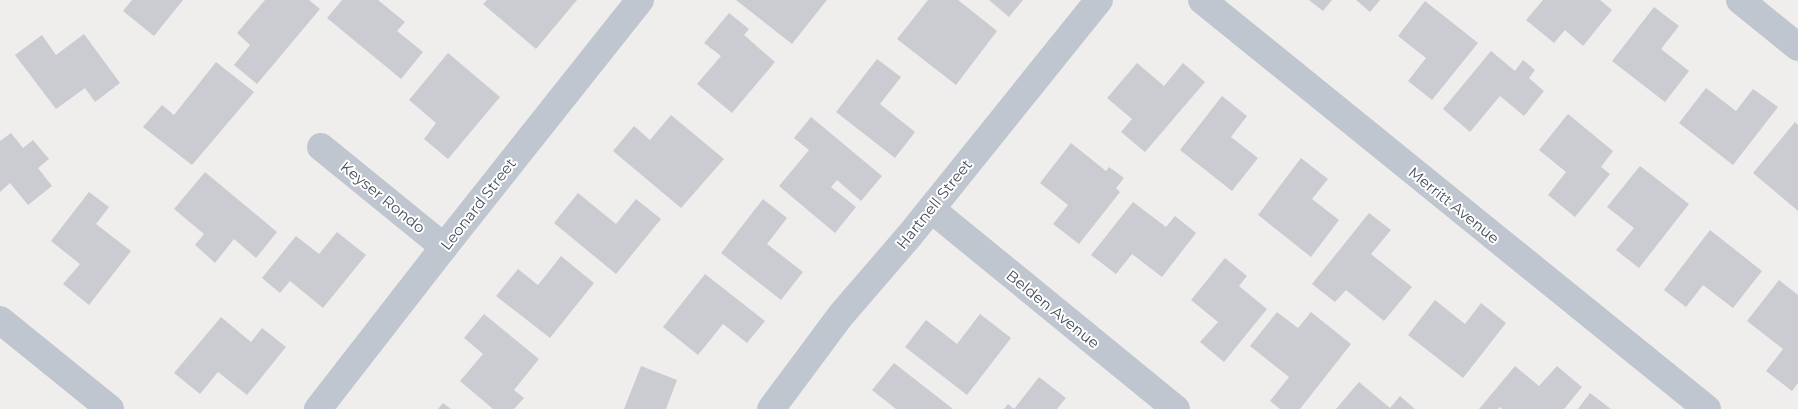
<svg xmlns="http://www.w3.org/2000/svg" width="1798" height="409" viewBox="0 0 1798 409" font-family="Montserrat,sans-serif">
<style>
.building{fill:#caccd2}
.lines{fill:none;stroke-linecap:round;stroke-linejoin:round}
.minor{stroke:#bfc6cf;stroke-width:28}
.labels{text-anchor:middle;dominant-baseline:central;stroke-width:4;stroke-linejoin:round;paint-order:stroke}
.street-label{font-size:15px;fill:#474e5a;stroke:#fff}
</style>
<rect width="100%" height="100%" fill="#f0eeed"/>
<g class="building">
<path d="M132,0H183L154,36L123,11Z"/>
<path d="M265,0H309L320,9L257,84L234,65L250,45L237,33Z"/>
<path d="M342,0H378L405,22L397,31L423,52L401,79L327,18Z"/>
<path d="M487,0H577L536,49L483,4Z"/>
<path d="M736,0H827L792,44Z"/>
<path d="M928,0H958L997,31L956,85L897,39Z"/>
<path d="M989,0H1023L1009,17Z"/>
<path d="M1309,0H1332L1323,11Z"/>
<path d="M1356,0H1380L1370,12Z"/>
<path d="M1543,0H1600L1612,10L1583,46L1565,30L1554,43L1526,20Z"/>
<path d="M1425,1L1478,43L1432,100L1408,81L1426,58L1398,36Z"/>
<path d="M1654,7L1679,26L1661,49L1689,71L1665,102L1612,61Z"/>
<path d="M729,13L749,29L744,35L775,62L732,113L697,84L721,56L704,43Z"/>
<path d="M84,34L120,83L95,102L85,88L56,109L15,55L42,35L56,55Z"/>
<path d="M1491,51L1515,71L1523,60L1535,70L1529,78L1544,91L1524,116L1500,96L1470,132L1443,109Z"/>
<path d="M448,53L500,97L448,159L424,139L436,123L409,100Z"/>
<path d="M877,59L901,77L880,104L915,132L895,158L836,112Z"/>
<path d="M216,62L254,92L192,165L143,127L162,105L174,115Z"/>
<path d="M1137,63L1164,86L1183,63L1205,82L1145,152L1121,132L1132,119L1107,98Z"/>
<path d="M1706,88L1736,111L1753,89L1778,107L1733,165L1679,123Z"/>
<path d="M1222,96L1247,116L1231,137L1258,158L1232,191L1180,150Z"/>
<path d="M1568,114L1613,151L1601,167L1610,174L1575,217L1548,195L1566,172L1539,150Z"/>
<path d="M671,115L724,159L681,208L613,151L634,126L650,140Z"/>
<path d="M811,117L882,176L861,201L837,180L831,187L856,207L835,233L779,186L809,150L794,138Z"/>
<path d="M1795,122L1798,125V211L1753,173Z"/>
<path d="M11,133L23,148L33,140L49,159L38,168L52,186L28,205L10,183L0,192V141Z"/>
<path d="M1071,143L1106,171L1109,167L1124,178L1116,188L1120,192L1079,244L1053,224L1068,205L1040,183Z"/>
<path d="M1301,158L1328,179L1312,199L1339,220L1311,257L1258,215Z"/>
<path d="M1640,166L1689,204L1639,268L1616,250L1634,228L1607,207Z"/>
<path d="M205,172L277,232L256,258L234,239L215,263L195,245L204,234L174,209Z"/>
<path d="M89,192L109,207L96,224L131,251L89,305L63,284L80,264L51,241Z"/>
<path d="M578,193L616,224L636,199L661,219L616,274L554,223Z"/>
<path d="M763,199L787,218L767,244L803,272L781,300L721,253Z"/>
<path d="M1133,202L1166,227L1175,216L1196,233L1162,277L1132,254L1116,274L1091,255Z"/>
<path d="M1369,213L1391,230L1371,254L1412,287L1384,321L1346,290L1335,302L1312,284Z"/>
<path d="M1710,230L1762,271L1733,308L1703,285L1686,307L1664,290Z"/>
<path d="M337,232L366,255L323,308L290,281L280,293L262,278L296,236L319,254Z"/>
<path d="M561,256L594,283L550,338L496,296L518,269L538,285Z"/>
<path d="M1225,258L1247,276L1239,286L1267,309L1224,362L1200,342L1218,322L1191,300Z"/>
<path d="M705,274L765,321L747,343L723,324L698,355L663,327Z"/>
<path d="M1779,280L1798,295V383L1792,391L1766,371L1783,349L1747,321Z"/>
<path d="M1435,300L1465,324L1481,303L1506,323L1463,378L1408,335Z"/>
<path d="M1277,312L1298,328L1311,312L1351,344L1300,409H1280L1270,401L1289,377L1250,346Z"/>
<path d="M484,314L539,359L514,390L524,398L514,409H493L460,381L483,354L464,338Z"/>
<path d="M980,314L1011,338L967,395L905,347L926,320L957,344Z"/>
<path d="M221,317L251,342L262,328L286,347L247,395L218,372L200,394L174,373Z"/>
<path d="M894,363L953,409H896L872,390Z"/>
<path d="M641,366L677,380L666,409H624Z"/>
<path d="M1515,366L1539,386L1557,366L1582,387L1564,409H1502L1500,407L1498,409H1479Z"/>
<path d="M1039,377L1066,398L1057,409H1014Z"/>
<path d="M1359,382L1390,408L1400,396L1415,409H1336Z"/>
<path d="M1590,393L1611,409H1578Z"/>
<path d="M443,403L451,409H438Z"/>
<path d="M1008,404L1014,409H1004Z"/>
</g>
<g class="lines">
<g class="minor">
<path d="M1202,0L1707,409"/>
<path d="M1740,0L1798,47"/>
<path d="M321,147L444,247"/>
<path d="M931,209L1176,409"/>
<path d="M0,320L110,409"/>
<path d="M318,409L444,247L640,0"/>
<path d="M771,409L841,315L910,235L1099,0"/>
</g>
</g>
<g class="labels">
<g class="street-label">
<text transform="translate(383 197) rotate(39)">Keyser Rondo</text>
<text transform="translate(478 204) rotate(-52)">Leonard Street</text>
<text transform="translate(934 204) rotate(-51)">Hartnell Street</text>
<text transform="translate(1454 205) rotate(39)">Merritt Avenue</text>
<text transform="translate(1053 309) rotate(39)">Belden Avenue</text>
</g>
</g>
</svg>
